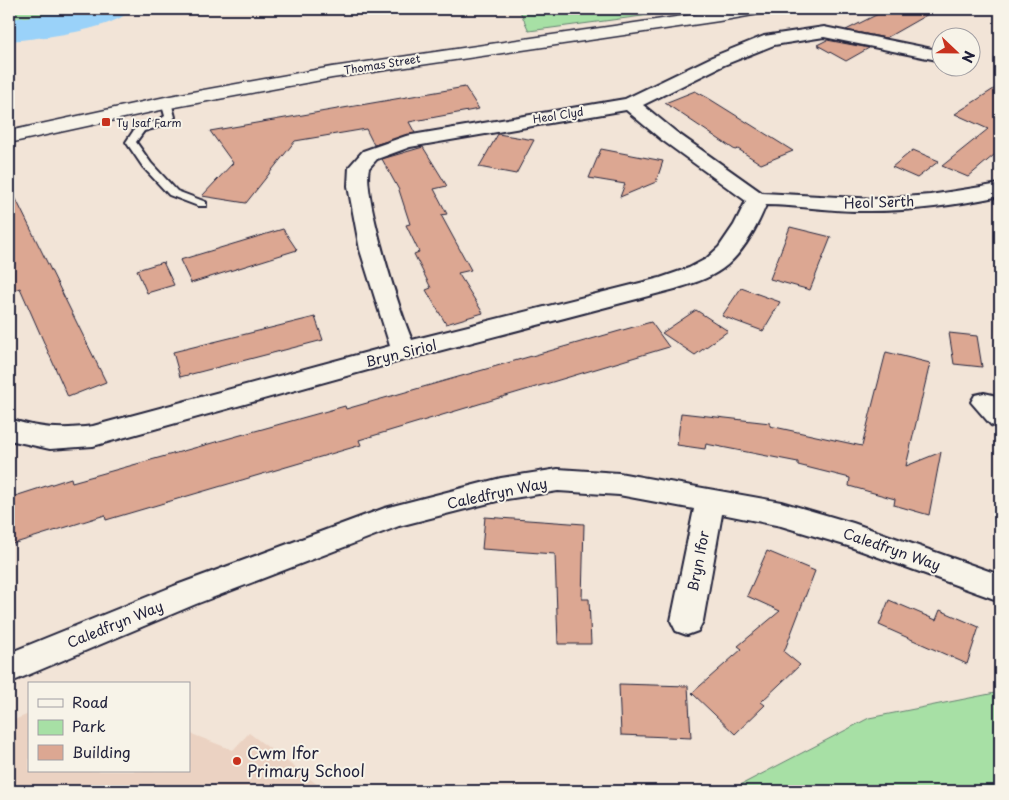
<svg xmlns="http://www.w3.org/2000/svg" width="1009" height="800" viewBox="0 0 1009 800" font-family="'Playpen Sans',sans-serif">
<style>
.built{fill:#ebd2c2}
.green{fill:#a7e0a5;stroke:#648170}
.lines{fill:none;stroke-linecap:round;stroke-linejoin:round}
.river{fill:#9ad2f9;fill-rule:evenodd}
.building{fill:#dca792;stroke:#22223b}
.lane-casing{stroke:#22223b;stroke-width:4}
.street-casing{stroke:#22223b;stroke-width:4}
.secondary-casing{stroke:#22223b;stroke-width:3}
.lane{fill:#f7f3e8;fill-rule:evenodd}
.street{fill:#f7f3e8;fill-rule:evenodd}
.secondary{fill:#f7f3e8;fill-rule:evenodd}
.poi-dot{fill:#c8321e;stroke:#f7f3e8;stroke-width:2}
.labels{text-anchor:middle;dominant-baseline:central;stroke-width:4;stroke-linejoin:round;paint-order:stroke}
.far-street-label{font-size:11px;fill:#22223b;stroke:#f7f3e8}
.far-poi-label{font-size:11px;fill:#22223b;stroke:#f7f3e8;text-anchor:start}
.street-label{font-size:14px;fill:#22223b;stroke:#f7f3e8}
.near-poi-label{font-size:16px;fill:#22223b;stroke:#f7f3e8;text-anchor:start}
</style>
<rect width="100%" height="100%" fill="#f2e4d7"/>
<filter id="ink" filterUnits="userSpaceOnUse"><feTurbulence type="fractalNoise" baseFrequency=".02" numOctaves="2"/><feDisplacementMap in="SourceGraphic" scale="10" xChannelSelector="R" yChannelSelector="G"/><feConvolveMatrix kernelMatrix="1 2 1 2 8 2 1 2 1" color-interpolation-filters="sRGB"/></filter>
<g filter="url(#ink)">
<path class="built" d="M29,714V771H189V733L233,750L249,733L326,791H9V722Z"/>
<g class="green">
<path d="M9,9H113L61,24L9,30Z"/>
<path d="M519,9H695L529,31Z"/>
<path d="M1000,692V791H729L869,718Z"/>
</g>
<g class="lines">
<path class="river" d="M74,9H131C117,30 35,39 9,41V19L58,13Z"/>
</g>
<g class="building">
<path d="M888,9H937L886,38L846,30Z"/>
<path d="M827,40L869,48L846,61L817,45Z"/>
<path d="M1000,85V150L968,177L942,166L988,129L955,114Z"/>
<path d="M465,87L479,109L409,122L415,133L374,145L366,129L295,141L246,203L202,196L233,163L210,131Z"/>
<path d="M695,91L708,98L793,151L761,164L738,149L735,150L665,103Z"/>
<path d="M498,134L534,140L516,174L479,167Z"/>
<path d="M423,147L447,186L434,189L447,214L441,215L471,270L458,273L483,313L446,324L426,290L431,288L414,254L419,252L406,225L410,224L399,190L382,159Z"/>
<path d="M601,149L663,161L656,182L620,197L625,184L589,178Z"/>
<path d="M913,150L939,161L917,178L892,167Z"/>
<path d="M9,185L106,382L68,397L20,288L9,292Z"/>
<path d="M790,227L831,237L810,290L770,279Z"/>
<path d="M283,229L297,250L191,283L180,260Z"/>
<path d="M163,262L174,285L147,293L137,270Z"/>
<path d="M741,288L780,302L763,331L722,316Z"/>
<path d="M696,310L728,331L695,355L662,333Z"/>
<path d="M315,317L323,340L180,377L173,352Z"/>
<path d="M651,322L669,347L359,440L361,445L106,520L105,515L9,545V498L71,478L72,482L345,406L346,409Z"/>
<path d="M949,333L977,336L982,367L954,364Z"/>
<path d="M886,352L930,363L906,466L941,452L929,515L894,505L895,499L849,486L850,478L798,465V462L706,444L705,449L677,445L681,413L770,423V426L862,446Z"/>
<path d="M485,517L584,524L582,599H589L591,644H558L555,554L482,549Z"/>
<path d="M767,551L815,571L784,652L800,665L761,702L765,705L735,734L692,693L742,649L738,646L780,611L747,596Z"/>
<path d="M889,600L936,620L940,610L979,627L967,664L879,625Z"/>
<path d="M619,684L688,686L691,738L621,735Z"/>
</g>
<g class="lines">
<g class="lane-casing">
<path id="lane" d="M166,99L171,102L175,117C167,126 155,128 144,131L136,142L151,163L177,191L206,202V206H198L169,195L143,167L126,142L136,127L158,121L165,116L161,102Z"/>
</g>
<g class="street-casing">
<g id="street">
<path d="M824,27L942,51V61L824,37L774,45L724,65L643,105L676,132L762,193L877,199L930,195L1000,184V196C953,206 906,212 858,211C827,211 797,205 766,205C757,227 742,255 722,269C708,279 691,284 675,289L404,360L93,446L50,449L9,440V419C40,429 61,430 93,426L390,346L360,250L348,186L349,167L363,151L406,136L625,99L712,57L764,36ZM626,110L662,140L746,201L734,225L719,247L706,259L689,268L660,278L412,340C400,313 362,194 369,168L377,159L410,147Z"/>
<path d="M984,393L993,395L1000,402V428L991,425L971,402L975,395Z"/>
<path d="M558,469L619,473L781,502L853,523L1000,575V601L848,546L781,526L722,514L703,621L698,631L687,635L676,631L671,621L694,509L619,495L558,491L501,500L399,526L196,604L9,683V653L174,586L385,508L501,478Z"/>
</g>
</g>
<g class="secondary-casing">
<path id="secondary" d="M731,9H768L765,13L719,21L332,78L170,108L9,143V131L170,96L332,67Z"/>
</g>
<use href="#lane" class="lane"/>
<use href="#street" class="street"/>
<use href="#secondary" class="secondary"/>
</g>
</g>
<g class="poi-dot">
<rect x="101" y="117" width="10" height="10" rx="2.5"/>
<circle cx="237" cy="761" r="5"/>
</g>
<g class="labels">
<g class="far-street-label">
<text transform="translate(382 64) rotate(-9)">Thomas Street</text>
<text transform="translate(558 115) rotate(-9)">Heol Clyd</text>
</g>
<g class="far-poi-label">
<text x="116" y="122">Ty Isaf Farm</text>
</g>
<g class="street-label">
<text transform="translate(879 202) rotate(-2)">Heol Serth</text>
<text transform="translate(401 353) rotate(-14)">Bryn Siriol</text>
<text transform="translate(497 493) rotate(-12)">Caledfryn Way</text>
<text transform="translate(892 549) rotate(19)">Caledfryn Way</text>
<text transform="translate(698 561) rotate(-79)">Bryn Ifor</text>
<text transform="translate(115 624) rotate(-22)">Caledfryn Way</text>
</g>
<g class="near-poi-label">
<text x="247" y="752">Cwm Ifor<tspan x="247" dy="18">Primary School</tspan></text>
</g>
</g>
<rect width="1009" height="800" fill="none" stroke="#f7f3e8" stroke-width="30"/>
<rect x="15" y="15" width="979" height="770" fill="none" stroke="#22223b" stroke-width="2" filter="url(#ink)"/>
<rect x="28" y="682" width="162" height="90" fill="#f7f3e8" stroke="#a29fa3"/>
<rect x="38" y="699" width="25" height="8" fill="#f7f3e8" stroke="#a29fa3"/>
<text x="72" y="708" font-size="15" fill="#22223b">Road</text>
<rect x="38" y="720" width="25" height="15" fill="#a7e0a5" stroke="#a29fa3"/>
<text x="72" y="732" font-size="15" fill="#22223b">Park</text>
<rect x="38" y="745" width="25" height="15" fill="#dca792" stroke="#a29fa3"/>
<text x="72" y="758" font-size="15" fill="#22223b">Building</text>
<g transform="translate(956 52) rotate(112)"><circle r="24" fill="#f7f3e8" stroke="#a29fa3"/>
<path d="M0-4L9 19L0 12L-9 19Z" fill="#c8321e"/>
<text y="-8" font-size="14" font-weight="bold" text-anchor="middle" fill="#22223b">N</text>
</g>
</svg>
